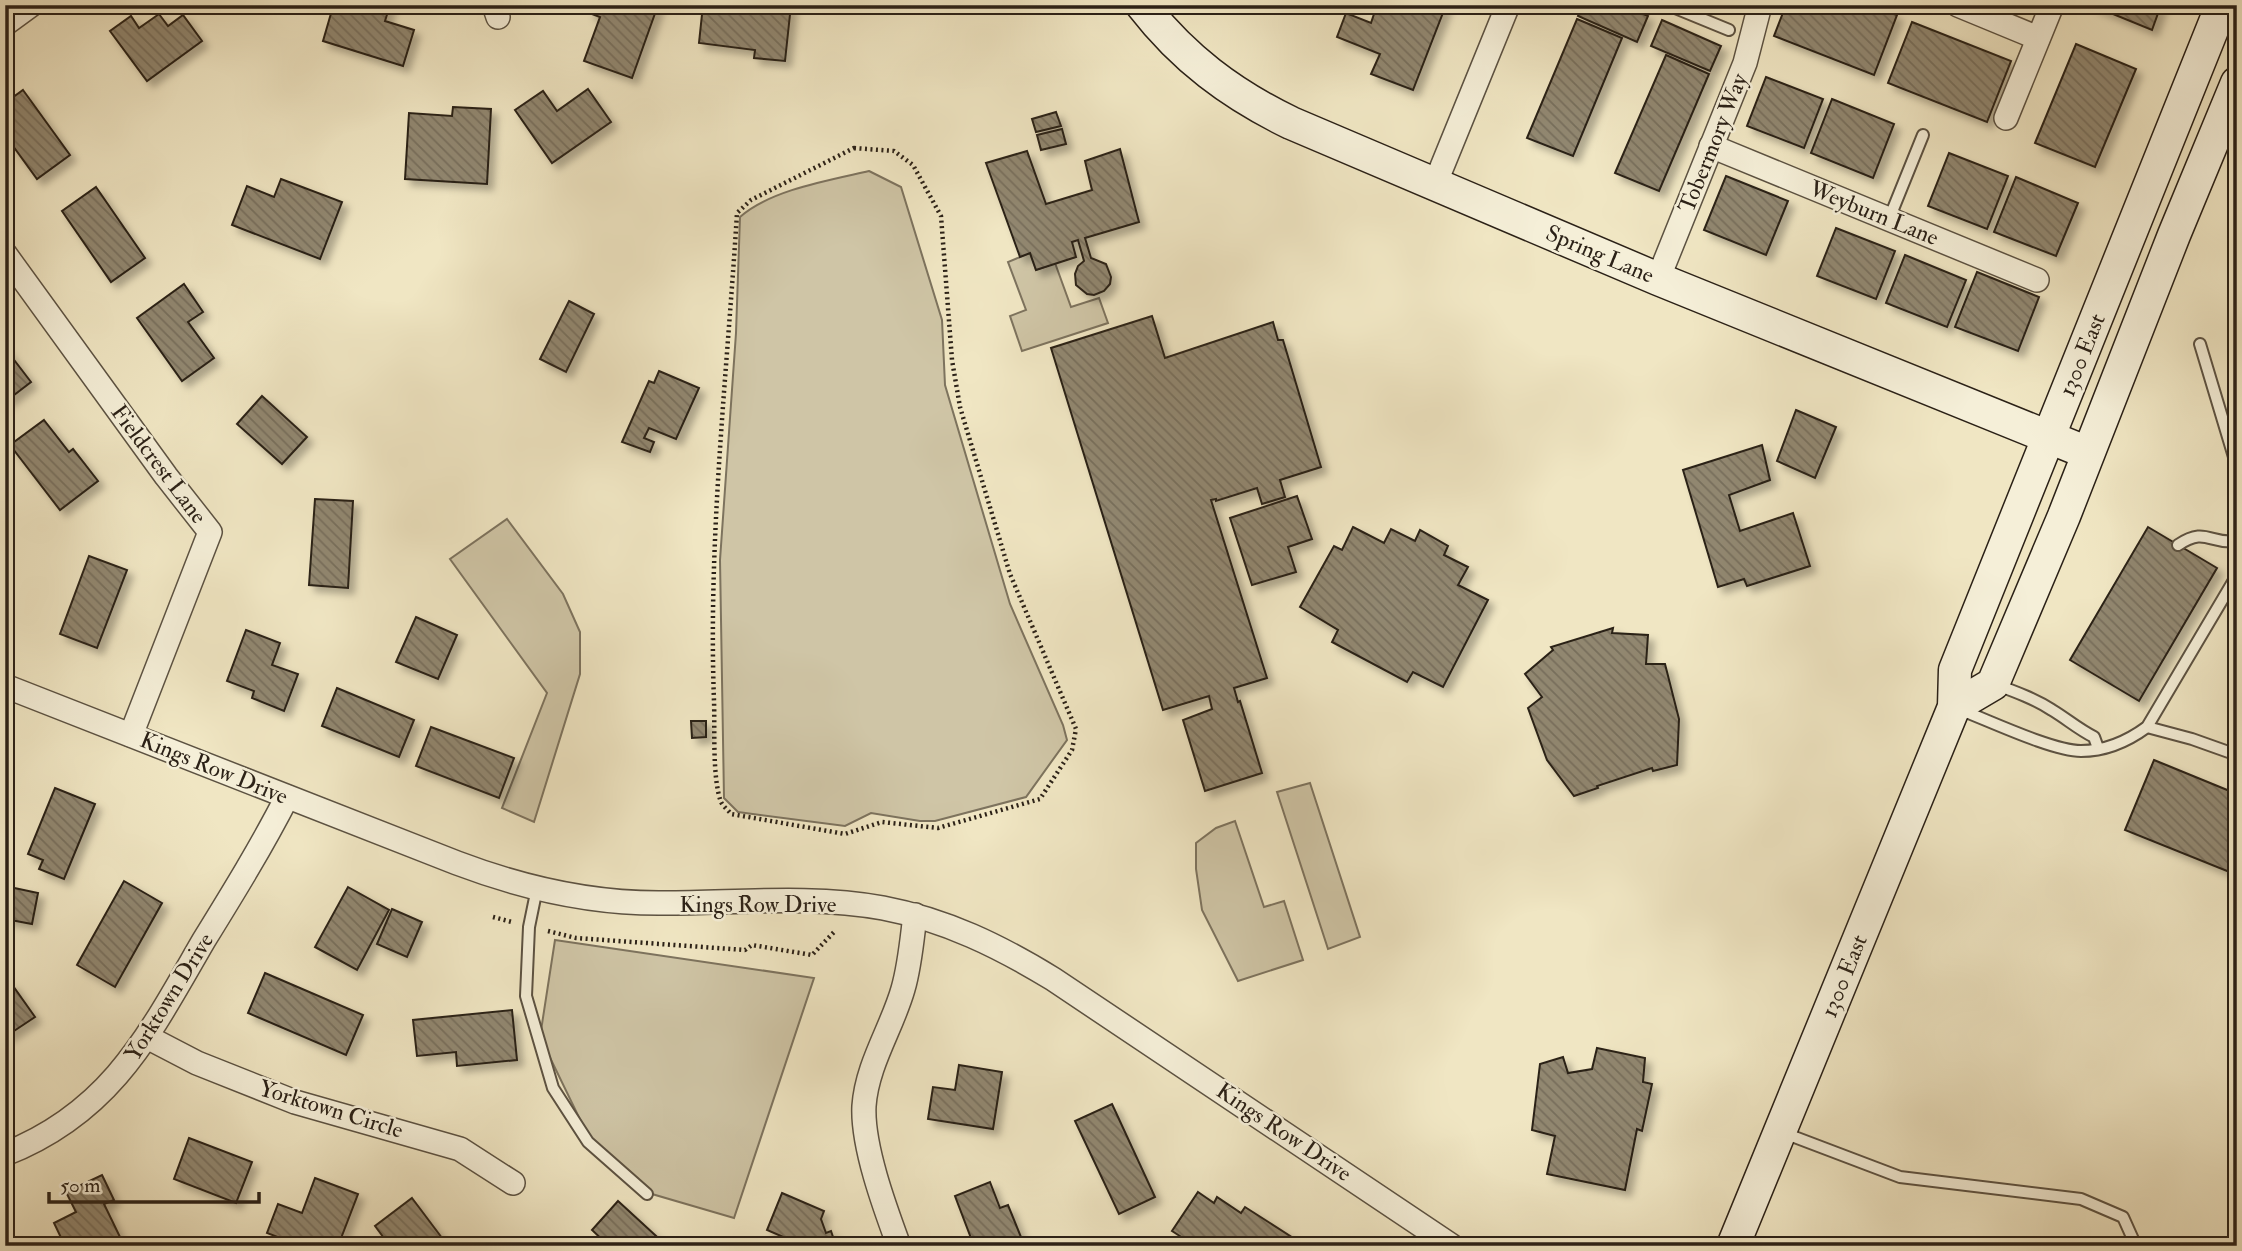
<svg xmlns="http://www.w3.org/2000/svg" width="2242" height="1251" viewBox="0 0 2242 1251" font-family="'IM FELL Double Pica',serif">
<style>
.green{fill:#cfc5a6;stroke:#7d735e;stroke-width:2}
.building{fill:url(#building-back-hatch);stroke:#2b2117;stroke-width:2;filter:url(#shadow)}
.lines{fill:none;stroke-linecap:round;stroke-linejoin:round}
.lane-casing{stroke:#5c5242;stroke-width:14}
.street-casing{stroke:#5c5242;stroke-width:26}
.secondary-casing{stroke:#2b2117;stroke-width:35}
.path{stroke:#2b2117;stroke-width:4.5;stroke-dasharray:2 3.5;stroke-linecap:butt}
.lane{stroke:#f5efd8;stroke-width:10}
.street{stroke:#f5efd8;stroke-width:23}
.secondary{stroke:#f5efd8;stroke-width:32}
.labels{text-anchor:middle;dominant-baseline:central;stroke-width:5;stroke-linejoin:round;paint-order:stroke}
.street-label{font-size:23px;fill:#2b2117;stroke:#f5efd8}
</style>
<defs>
<pattern id="building-back-hatch" width="6" height="6" patternUnits="userSpaceOnUse" patternTransform="scale(1.75)"><rect width="6" height="6" fill="#918770"/><path d="M-1 5l2 2M0 0l6 6M5-1l2 2" fill="none" stroke="#776e5b"/></pattern>
<filter id="shadow"><feDropShadow dx="6" dy="6" stdDeviation="3.5" flood-color="#0004"/></filter>
</defs>
<rect width="100%" height="100%" fill="#f0e6c3"/>
<filter id="stains"><feTurbulence type="fractalNoise" baseFrequency=".00286" numOctaves="4"/><feColorMatrix values="0 0 0 0 .2 0 0 0 0 .09 0 0 0 0 .02 0 0 0 .5 -.17"/></filter>
<radialGradient id="worn" r=".72"><stop offset=".6" stop-color="#630" stop-opacity="0"/><stop offset="1" stop-color="#630" stop-opacity=".3"/></radialGradient>
<g class="green">
<path d="M869,171L901,187L942,320L945,385L1010,604L1063,725L1067,740L1026,797L935,821H920L871,813L845,826L738,812L724,798L720,560L736,333L740,217C770,190 830,180 869,171Z"/>
<path d="M1030,253L1036,270L1055,263L1071,307L1099,298L1108,323L1022,351L1010,316L1026,310L1008,262Z"/>
<path d="M507,519L563,594L580,632V674L534,822L502,808L547,693L450,559Z"/>
<path d="M1310,783L1360,937L1328,949L1277,792Z"/>
<path d="M1235,821L1264,907L1284,901L1303,960L1238,981L1202,910L1196,869V843L1216,828Z"/>
<path d="M555,940L814,978L734,1218L652,1194L588,1136L540,1037Z"/>
</g>
<g class="building">
<path d="M341,5H390L385,21L414,30L403,66L323,41L332,10L339,12Z"/>
<path d="M592,5H658L632,78L584,61L600,17L589,13Z"/>
<path d="M703,5H791L785,61L754,58L755,50L699,43Z"/>
<path d="M1377,5H1446L1413,90L1371,74L1380,54L1337,37L1346,13L1371,23Z"/>
<path d="M1582,5H1622L1648,16L1637,42L1578,16Z"/>
<path d="M1786,5H1872L1897,15L1874,75L1774,36Z"/>
<path d="M2091,5H2161L2152,30Z"/>
<path d="M159,14L168,26L183,15L202,41L147,81L110,31L131,16L139,28Z"/>
<path d="M1577,19L1622,38L1573,156L1527,138Z"/>
<path d="M1662,20L1721,46L1710,71L1651,46Z"/>
<path d="M1912,22L2011,61L1987,122L1888,83Z"/>
<path d="M2076,44L2136,69L2095,167L2035,143Z"/>
<path d="M1666,55L1709,74L1659,191L1615,173Z"/>
<path d="M1766,77L1823,99L1804,148L1747,126Z"/>
<path d="M588,89L611,122L552,163L515,110L543,91L557,111Z"/>
<path d="M23,90L70,155L37,179L5,135V103Z"/>
<path d="M1832,99L1894,124L1873,178L1811,153Z"/>
<path d="M453,107L491,109L487,184L405,179L409,113L452,116Z"/>
<path d="M1056,112L1061,126L1036,132L1032,119Z"/>
<path d="M1062,129L1066,144L1041,150L1037,135Z"/>
<path d="M1120,149L1139,222L1085,238L1091,258L1106,264L1111,277L1110,284L1104,291L1094,295L1087,294L1076,285L1075,274L1078,266L1084,261L1078,240L1072,242L1076,257L1036,270L1030,253L1020,257L986,163L1027,151L1046,204L1092,190L1085,161Z"/>
<path d="M1949,153L2008,176L1987,229L1928,206Z"/>
<path d="M1726,176L1788,201L1766,255L1704,230Z"/>
<path d="M2016,177L2078,203L2056,256L1994,232Z"/>
<path d="M281,179L342,202L320,259L232,225L247,186L274,197Z"/>
<path d="M96,187L145,258L111,282L62,211Z"/>
<path d="M1836,228L1895,251L1876,299L1817,276Z"/>
<path d="M1905,255L1966,280L1947,327L1886,303Z"/>
<path d="M1977,272L2039,297L2018,351L1955,327Z"/>
<path d="M184,284L203,312L188,322L214,358L182,381L137,318Z"/>
<path d="M569,301L594,314L566,372L540,359Z"/>
<path d="M1152,316L1165,358L1273,322L1278,340H1283L1321,467L1280,480L1285,497L1262,504L1257,488L1216,501V499L1211,500L1267,678L1234,688L1238,702L1240,701L1262,773L1205,791L1183,720L1212,709L1209,696L1163,710L1051,348Z"/>
<path d="M5,348L31,382L5,402Z"/>
<path d="M659,371L699,388L676,439L649,428L644,438L654,442L650,452L622,442L649,381L654,383Z"/>
<path d="M262,396L307,437L282,464L237,424Z"/>
<path d="M1796,410L1836,427L1815,478L1777,461Z"/>
<path d="M44,420L69,452L73,449L98,481L60,510L10,445Z"/>
<path d="M1762,445L1770,480L1729,495L1740,531L1793,513L1810,566L1747,586L1744,579L1718,587L1683,470Z"/>
<path d="M1297,496L1312,539L1288,547L1296,572L1252,585L1230,518Z"/>
<path d="M315,499L353,501L348,588L309,585Z"/>
<path d="M1353,527L1384,543L1391,529L1415,541L1420,530L1448,546L1444,555L1468,567L1458,585L1488,600L1443,687L1413,672L1407,682L1332,642L1338,630L1300,607L1334,546L1342,550Z"/>
<path d="M2148,527L2217,568L2139,701L2070,660Z"/>
<path d="M89,556L127,570L97,648L60,634Z"/>
<path d="M416,617L457,635L438,679L396,662Z"/>
<path d="M1613,628L1612,633L1648,635L1646,664H1665L1679,719L1677,765L1653,771L1652,768L1597,786L1598,788L1574,796L1547,760L1528,708L1542,697L1525,674L1553,650L1551,647Z"/>
<path d="M246,630L280,643L272,665L298,674L284,711L252,698L254,691L227,681Z"/>
<path d="M337,688L414,720L399,757L322,726Z"/>
<path d="M691,721H706V737L692,738Z"/>
<path d="M431,727L514,758L499,798L416,766Z"/>
<path d="M2154,760L2237,794V875L2125,830Z"/>
<path d="M55,788L95,804L64,879L39,869L43,860L28,854Z"/>
<path d="M124,881L162,903L115,987L77,965Z"/>
<path d="M5,886L38,893L32,924L5,919Z"/>
<path d="M348,887L389,910L357,970L315,947Z"/>
<path d="M392,909L422,922L407,957L377,944Z"/>
<path d="M265,973L363,1015L346,1055L248,1013Z"/>
<path d="M11,983L35,1017L5,1037V987Z"/>
<path d="M512,1010L517,1060L457,1066L456,1052L417,1056L413,1020Z"/>
<path d="M1597,1048L1645,1058L1643,1082L1652,1084L1642,1131L1637,1129L1625,1190L1547,1174L1555,1136L1532,1130L1540,1064L1563,1057L1568,1073L1592,1069Z"/>
<path d="M959,1065L1002,1072L993,1129L928,1119L933,1087L955,1090Z"/>
<path d="M1112,1104L1155,1197L1119,1214L1075,1121Z"/>
<path d="M189,1138L252,1162L236,1203L174,1179Z"/>
<path d="M102,1175L114,1200L104,1204L120,1237L101,1246H65L54,1223L76,1212L66,1192Z"/>
<path d="M315,1178L358,1194L338,1246H301L267,1233L278,1204L302,1213Z"/>
<path d="M990,1182L1000,1208L1008,1205L1023,1242L1014,1246H974L955,1196Z"/>
<path d="M1198,1192L1214,1203L1217,1197L1241,1213L1245,1207L1298,1241L1295,1246H1183L1186,1240L1172,1231Z"/>
<path d="M782,1193L824,1211L821,1219L826,1233L831,1231L836,1246H797L795,1242L767,1230Z"/>
<path d="M412,1198L448,1246H390L375,1226Z"/>
<path d="M618,1201L667,1246H609L592,1230Z"/>
</g>
<g class="lines">
<g class="lane-casing">
<g id="lane">
<path d="M1668,5L1729,30"/>
<path d="M1889,219L1923,135"/>
<path d="M2200,344L2237,467"/>
<path d="M2178,545C2206,526 2210,545 2237,541"/>
<path d="M1997,685C2016,692 2035,699 2052,710C2067,719 2078,729 2094,737L2098,748"/>
<path d="M1961,710C1990,721 2053,751 2081,751C2106,751 2128,741 2147,727L2237,575"/>
<path d="M2147,727L2192,739L2237,755"/>
<path d="M537,888L529,927L526,996L553,1088L588,1142L647,1194"/>
<path d="M1784,1133L1900,1177L2081,1199L2123,1217L2136,1246"/>
</g>
</g>
<g class="street-casing">
<g id="street">
<path d="M494,5L498,17"/>
<path d="M1958,5L2038,38"/>
<path d="M5,24L31,5"/>
<path d="M2006,118L2052,5"/>
<path d="M1711,146L2037,280"/>
<path d="M1435,184L1508,5"/>
<path d="M5,254L166,476L210,532L131,735"/>
<path d="M1658,279L1745,63L1760,5"/>
<path d="M5,686L457,863C523,888 594,904 665,903C737,903 811,895 883,908C946,920 999,946 1053,979L1452,1246"/>
<path d="M147,1037L197,1063L295,1102L460,1149L513,1183"/>
<path d="M5,1154C112,1112 150,1033 204,940C233,893 262,846 287,797"/>
<path d="M899,1246C885,1208 862,1146 864,1106C867,1064 892,1028 903,989C910,965 912,939 915,915"/>
</g>
</g>
<g class="secondary-casing">
<g id="secondary">
<path d="M1142,5C1183,58 1231,94 1291,123L1658,279L2088,453"/>
<path d="M1954,707L1993,684L2064,516L2174,235L2237,83"/>
<path d="M1733,1246L1954,707L1955,670L2222,5"/>
</g>
</g>
<g class="path">
<path d="M854,148L894,151L913,165L941,216L952,360L960,407L1010,574L1076,729L1072,750L1040,799L938,828L882,822L845,834L731,814C728,810 723,806 721,802C712,778 715,727 714,701C708,538 727,375 737,213L751,200Z"/>
<path d="M493,917L512,922"/>
<path d="M548,931L576,938L745,950L752,945L812,955L835,931"/>
</g>
<use href="#lane" class="lane"/>
<use href="#street" class="street"/>
<use href="#secondary" class="secondary"/>
</g>
<g class="labels">
<g class="street-label">
<text transform="translate(1713 143) rotate(-68)">Tobermory Way</text>
<text transform="translate(1874 213) rotate(22)">Weyburn Lane</text>
<text transform="translate(1600 254) rotate(23)">Spring Lane</text>
<text transform="translate(2082 355) rotate(-68)">1300 East</text>
<text transform="translate(159 464) rotate(53)">Fieldcrest Lane</text>
<text transform="translate(214 768) rotate(22)">Kings Row Drive</text>
<text x="758" y="904">Kings Row Drive</text>
<text transform="translate(1844 976) rotate(-68)">1300 East</text>
<text transform="translate(169 997) rotate(-58)">Yorktown Drive</text>
<text transform="translate(331 1109) rotate(17)">Yorktown Circle</text>
<text transform="translate(1284 1132) rotate(34)">Kings Row Drive</text>
</g>
</g>
<rect width="2242" height="1251" fill="none" stroke="#f0e6c3" stroke-width="28"/>
<rect x="7" y="7" width="2228" height="1237" fill="none" stroke="#2b2117" stroke-width="3.5"/>
<rect x="14" y="14" width="2214" height="1223" fill="none" stroke="#2b2117" stroke-width="2"/>
<path d="M49 1192v10h210v-10" fill="none" stroke="#2b2117" stroke-width="3.5"/>
<text x="60" y="1192" font-size="21" fill="#2b2117" stroke="#f5efd8" stroke-width="5" paint-order="stroke">50 m</text>
<rect width="100%" height="100%" filter="url(#stains)"/>
<rect width="100%" height="100%" fill="url(#worn)"/>
</svg>
